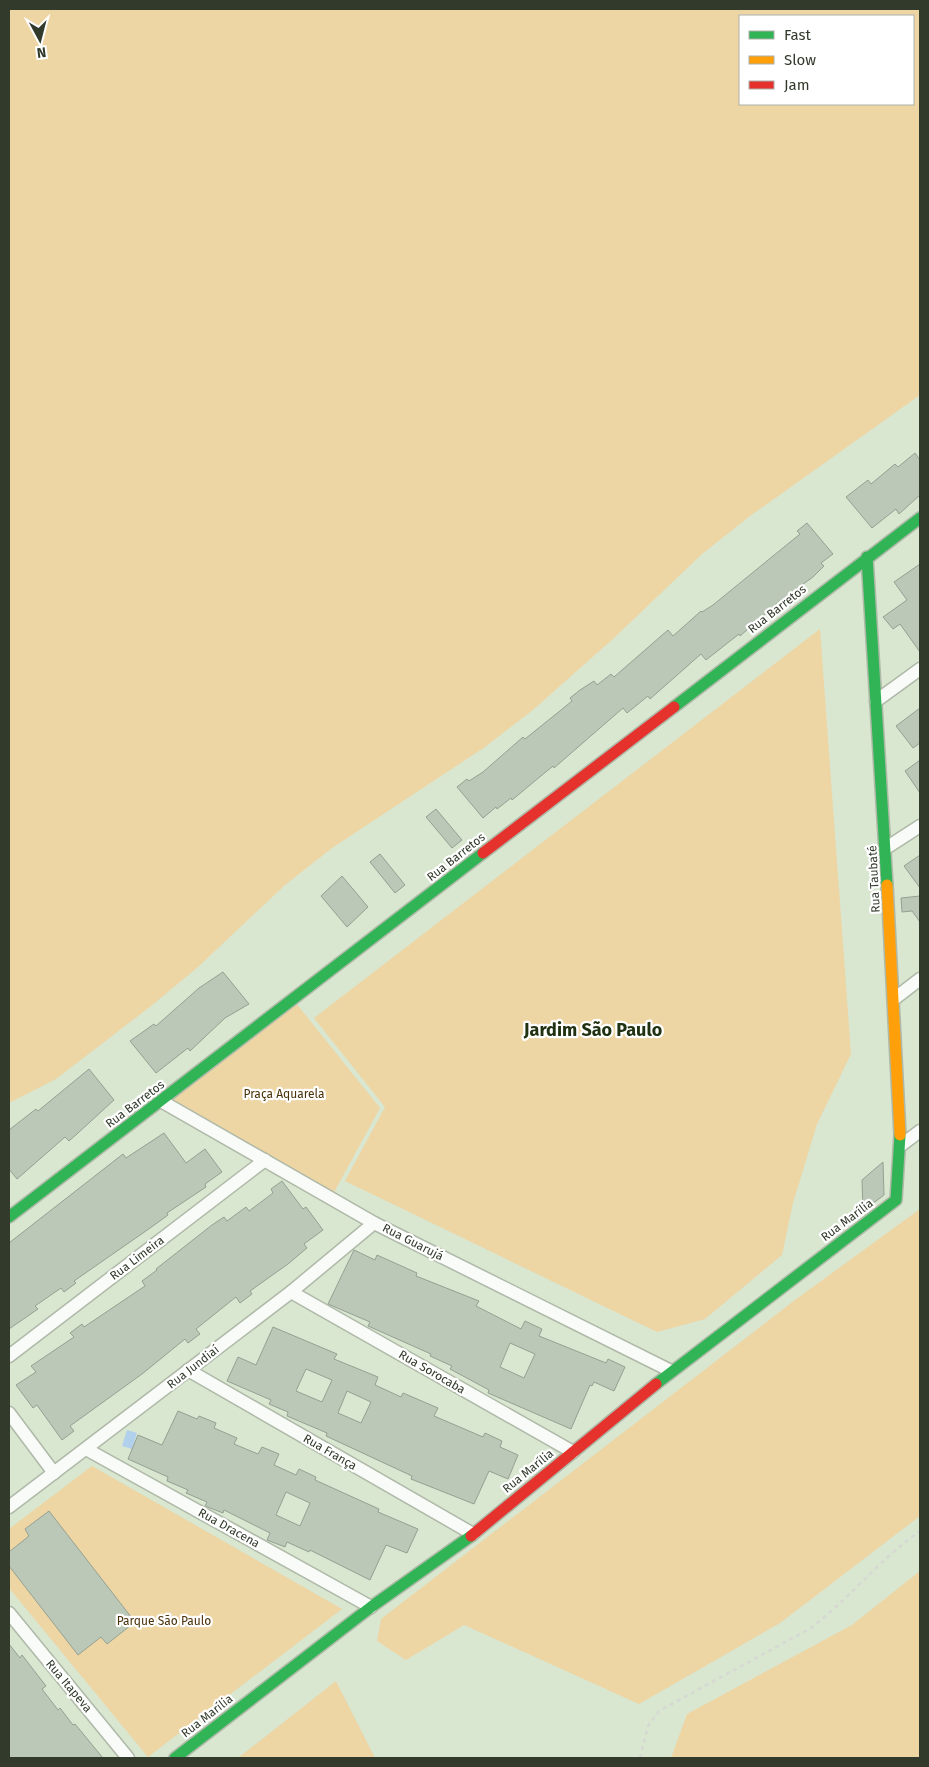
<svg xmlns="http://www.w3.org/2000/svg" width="929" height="1767" viewBox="0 0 929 1767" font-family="'Fira Sans',sans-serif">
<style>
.green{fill:#eed5a4;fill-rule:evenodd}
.water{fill:#b0d0eb}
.building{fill:#bbc8b8;stroke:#94a192;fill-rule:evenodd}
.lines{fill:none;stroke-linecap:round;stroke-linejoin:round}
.street-casing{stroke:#afb9a8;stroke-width:15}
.fast-casing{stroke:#afb9a8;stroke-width:14}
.slow-casing{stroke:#afb9a8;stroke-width:14}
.jam-casing{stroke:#afb9a8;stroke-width:14}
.path{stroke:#d6d9d3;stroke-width:2.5;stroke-dasharray:4 4;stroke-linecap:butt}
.street{stroke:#f9fbf8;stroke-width:12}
.fast{stroke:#30b455;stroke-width:11}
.slow{stroke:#ff9f0a;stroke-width:11}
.jam{stroke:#e5322d;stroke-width:11}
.labels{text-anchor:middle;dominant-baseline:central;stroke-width:4.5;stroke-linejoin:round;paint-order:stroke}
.street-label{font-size:12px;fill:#313a2b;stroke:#fff}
.park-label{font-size:12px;fill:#4c320a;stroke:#fff}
.district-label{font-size:18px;font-weight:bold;fill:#203211;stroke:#fff}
</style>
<rect width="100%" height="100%" fill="#d9e6d0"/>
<g class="green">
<path d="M9,9H920V395L750,516L702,554L614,638L534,709L485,747L332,848L285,885L198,967L151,1006L56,1079L9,1103ZM913,16V104H740V16Z"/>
<path d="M820,629L851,1054L817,1124L793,1203L782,1255L705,1319L657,1332L345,1181L385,1107L314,1018Z"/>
<path d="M295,1002L380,1108L332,1196L165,1101Z"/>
<path d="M920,1209V1516L780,1623L639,1704L464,1625L406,1660L377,1641L381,1619L795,1300Z"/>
<path d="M92,1466L342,1609L148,1757L9,1588V1529Z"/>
<path d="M920,1571V1758H671L687,1714L852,1625Z"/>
<path d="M336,1681L375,1758H238Z"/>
</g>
<path class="water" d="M127,1430L137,1433L132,1449L122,1446Z"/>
<g class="building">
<path d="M915,453L920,460V495L899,514L896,509L872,528L846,497L868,480L871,484L895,464L898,467Z"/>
<path d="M807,523L833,554L821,563L824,566L813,577L781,600L740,636L739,634L706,660L701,654L650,699L648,696L627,713L623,708L554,768L553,766L512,800L511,798L497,809L496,807L483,818L457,787L467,779L469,781L483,772L523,737L525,739L561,710L572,701L570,698L580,690L594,681L597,685L611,674L614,677L668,630L673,636L701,611L702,612L713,605L800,534L797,531Z"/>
<path d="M920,564V652L900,624L893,629L883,617L907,600L894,582Z"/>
<path d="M920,708V743L913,748L896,726Z"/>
<path d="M920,760V793L905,771Z"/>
<path d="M436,809L462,840L452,848L426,817Z"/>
<path d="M380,854L405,885L395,893L370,862Z"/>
<path d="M920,855V888L904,866Z"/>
<path d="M342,876L368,907L347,927L321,896Z"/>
<path d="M920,896V922L912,911L902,912L901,898Z"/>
<path d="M223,972L249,1004L225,1018L190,1051L188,1048L156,1073L130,1041L154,1024L156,1026L199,988Z"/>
<path d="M89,1069L114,1100L78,1133L69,1141L65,1137L17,1179L9,1169V1130L36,1109L38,1111Z"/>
<path d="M164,1133L186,1163L205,1149L222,1172L205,1184L206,1187L167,1213L168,1215L153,1226L74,1281L76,1283L64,1292L61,1288L35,1306L38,1309L9,1329V1243L123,1154L126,1158Z"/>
<path d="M883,1162L884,1195L863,1211L862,1180Z"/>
<path d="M282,1181L303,1209L306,1207L323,1230L304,1244L307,1248L288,1264L250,1291L252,1294L240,1303L236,1297L196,1329L200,1334L188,1343L185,1339L142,1374L70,1426L74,1431L62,1440L37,1405L33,1408L16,1385L36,1372L31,1366L74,1337L70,1333L82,1324L84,1327L145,1286L142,1281L157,1270L156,1269L212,1225L224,1217L227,1221L246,1207L249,1211L273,1193L271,1189Z"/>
<path d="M354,1250L375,1260L377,1255L417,1273L416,1276L479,1301L476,1306L521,1329L525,1321L542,1329L539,1336L606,1363L608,1359L625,1367L614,1391L594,1382L592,1386L590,1385L571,1429L488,1393L489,1390L450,1369L452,1366L430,1356L431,1354L368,1326L370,1322L328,1304ZM510,1343L535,1354L524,1378L500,1367Z"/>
<path d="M273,1327L337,1354L334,1359L378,1377L375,1385L401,1397L403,1393L438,1408L434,1416L483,1437L485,1433L502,1441L500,1447L518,1455L508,1479L489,1471L474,1504L411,1479L412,1476L326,1436L327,1433L287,1416L288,1412L269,1404L271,1400L227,1381L238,1357L256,1365ZM306,1369L332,1380L322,1402L296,1391ZM347,1391L371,1402L361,1423L338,1413Z"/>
<path d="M178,1411L197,1419L199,1416L216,1423L214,1428L237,1438L234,1444L258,1454L262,1447L279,1454L274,1465L296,1475L299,1469L316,1477L315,1480L379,1509L378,1512L418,1529L407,1553L386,1545L370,1580L310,1550L309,1552L287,1542L285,1547L267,1540L270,1533L224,1510L223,1513L205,1506L207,1502L186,1493L188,1490L167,1481L168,1477L128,1459L138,1435L162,1445ZM286,1492L310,1503L300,1526L276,1515Z"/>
<path d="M49,1511L135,1622L107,1644L101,1637L78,1655L9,1566V1552L29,1536L25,1529Z"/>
<path d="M9,1644L20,1658L22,1655L46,1686L42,1689L58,1710L60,1708L73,1725L75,1724L103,1758H9Z"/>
</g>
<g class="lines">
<g class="street-casing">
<g id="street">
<path d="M876,701L920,669"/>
<path d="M886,848L920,826"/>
<path d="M894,999L920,979"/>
<path d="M161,1101L374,1223L671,1371"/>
<path d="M900,1146L920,1131"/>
<path d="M291,1292L573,1452"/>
<path d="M9,1356L265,1160"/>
<path d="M188,1370L473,1534"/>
<path d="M9,1413L54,1473"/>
<path d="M86,1449L371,1607"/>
<path d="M9,1507L291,1292L374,1223"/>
<path d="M9,1613L128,1758"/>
</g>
</g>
<g class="fast-casing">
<g id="fast">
<path d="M867,557L887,885"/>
<path d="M674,707L920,518"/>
<path d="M9,1217L483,853"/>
<path d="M656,1384L896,1200L900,1135"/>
<path d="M175,1758L371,1607L471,1536"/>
</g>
</g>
<g class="slow-casing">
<path id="slow" d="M887,885L900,1135"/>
</g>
<g class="jam-casing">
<g id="jam">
<path d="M483,853L674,707"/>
<path d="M471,1536L656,1384"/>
</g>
</g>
<path class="path" d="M640,1758L648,1726L659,1711L811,1628C850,1598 880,1559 920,1531"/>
<use href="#street" class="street"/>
<use href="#fast" class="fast"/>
<use href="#slow" class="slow"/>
<use href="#jam" class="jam"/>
</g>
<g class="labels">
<g class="street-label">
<text transform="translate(777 609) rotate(-38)">Rua Barretos</text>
<text transform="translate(456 857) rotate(-38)">Rua Barretos</text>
<text transform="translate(874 879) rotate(-93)">Rua Taubaté</text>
<text transform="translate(135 1104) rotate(-37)">Rua Barretos</text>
<text transform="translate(847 1220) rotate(-37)">Rua Marília</text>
<text transform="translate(413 1242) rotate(27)">Rua Guarujá</text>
<text transform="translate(137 1258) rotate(-37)">Rua Limeira</text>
<text transform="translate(193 1367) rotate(-38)">Rua Jundiaí</text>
<text transform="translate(432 1372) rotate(30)">Rua Sorocaba</text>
<text transform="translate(330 1452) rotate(30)">Rua França</text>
<text transform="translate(528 1471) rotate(-39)">Rua Marília</text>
<text transform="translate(229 1528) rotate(29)">Rua Dracena</text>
<text transform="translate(69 1686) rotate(50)">Rua Itapeva</text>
<text transform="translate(207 1716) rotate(-38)">Rua Marília</text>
</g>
<g class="park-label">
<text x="284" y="1094">Praça Aquarela</text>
<text x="164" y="1621">Parque São Paulo</text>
</g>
<g class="district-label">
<text x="593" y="1030">Jardim São Paulo</text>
</g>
</g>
<rect width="929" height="1767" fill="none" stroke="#313a2b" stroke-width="20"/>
<rect x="739" y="15" width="175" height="90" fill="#ffffff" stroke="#adb0aa"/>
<rect x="749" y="31" width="25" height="8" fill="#30b455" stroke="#adb0aa"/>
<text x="784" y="40" font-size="15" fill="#313a2b">Fast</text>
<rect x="749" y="56" width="25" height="8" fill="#ff9f0a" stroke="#adb0aa"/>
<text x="784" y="65" font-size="15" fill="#313a2b">Slow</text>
<rect x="749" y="81" width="25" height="8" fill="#e5322d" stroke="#adb0aa"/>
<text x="784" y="90" font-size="15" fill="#313a2b">Jam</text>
<g transform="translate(40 40) rotate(173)" stroke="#ffffff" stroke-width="4" paint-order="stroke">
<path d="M0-4L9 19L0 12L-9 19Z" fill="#313a2b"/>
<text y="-8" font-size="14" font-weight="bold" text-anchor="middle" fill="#313a2b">N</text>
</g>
</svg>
